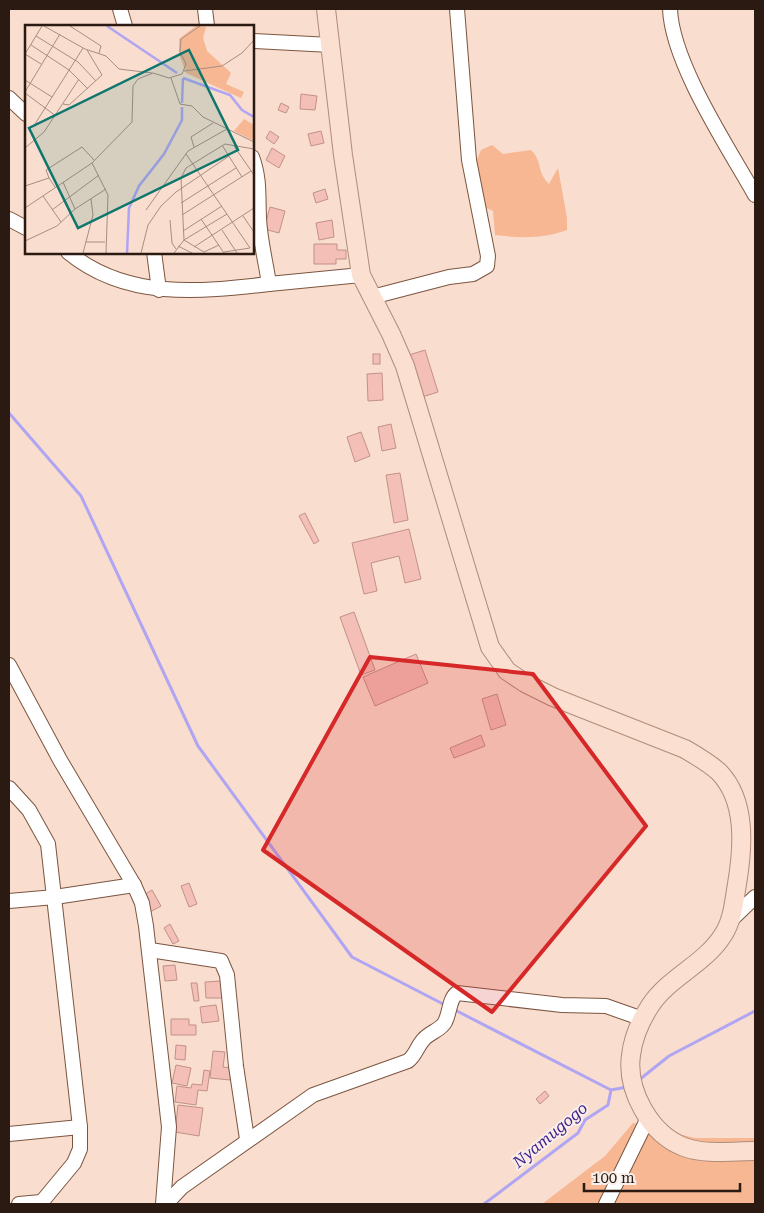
<svg xmlns="http://www.w3.org/2000/svg" width="764" height="1213" viewBox="0 0 764 1213" font-family="'Roboto Serif',serif">
<style>
.green{fill:#f7b793}
.lines{fill:none;stroke-linecap:round;stroke-linejoin:round}
.stream{stroke:#b0a5f2;stroke-width:3}
.building{fill:#f3bfb6;stroke:#c29188}
.minor-casing{stroke:#7c5540;stroke-width:16}
.major-casing{stroke:#b18c79;stroke-width:20}
.minor{stroke:#fff;stroke-width:14}
.major{stroke:#fbdfd0;stroke-width:18}
.marked{fill:#d62828;fill-opacity:0.2;stroke:#d62828;stroke-width:4;stroke-linejoin:round}
.labels{text-anchor:middle;dominant-baseline:central;stroke-width:4;stroke-linejoin:round;paint-order:stroke}
.water-label{font-size:16px;font-style:italic;fill:#421d8c;stroke:#f8efea}
.inset-river{fill:none;stroke:#b0a5f2;stroke-width:2.5}
.inset-road{fill:none;stroke:#a68f82;stroke-width:1}
.view{fill:#0f766e;fill-opacity:0.15;stroke:#0f766e;stroke-width:2.5}
.inset-edge{fill:none;stroke:#2a1a11;stroke-width:2.5}
</style>
<rect width="100%" height="100%" fill="#f9ddce"/>
<g class="green">
<path d="M492,145L503,154L531,150C543,162 536,171 549,184L558,168L567,218V230C544,239 519,238 495,235L493,211L482,206L476,162L481,150Z"/>
<path d="M633,1123L695,1138H755V1204H542L605,1156Z"/>
</g>
<g class="lines">
<g class="stream">
<path d="M9,413L81,496L198,746L352,957L445,1005"/>
<path d="M453,1009L611,1090"/>
<path d="M639,1080L669,1056L755,1011"/>
<path d="M484,1204L578,1133L585,1120L608,1105L611,1090L627,1087"/>
</g>
</g>
<g class="building">
<path d="M301,94L317,96L315,110L300,109Z"/>
<path d="M281,103L289,107L286,113L278,110Z"/>
<path d="M270,131L279,137L274,144L266,138Z"/>
<path d="M321,131L324,143L311,146L308,134Z"/>
<path d="M272,148L285,156L279,168L266,160Z"/>
<path d="M325,189L328,199L316,203L313,193Z"/>
<path d="M270,207L285,211L279,233L264,229Z"/>
<path d="M332,220L334,237L319,240L316,223Z"/>
<path d="M314,244H337V250H346V259H336V264H314Z"/>
<path d="M425,350L438,392L422,397L409,355Z"/>
<rect x="373" y="354" width="7" height="10"/>
<path d="M382,373L383,400L368,401L367,374Z"/>
<path d="M391,424L396,448L382,451L378,427Z"/>
<path d="M361,432L370,456L355,462L347,437Z"/>
<path d="M400,473L408,520L394,523L386,475Z"/>
<path d="M305,513L319,541L314,544L299,516Z"/>
<path d="M409,529L421,579L405,583L399,556L371,563L377,591L364,594L352,543Z"/>
<path d="M354,612L375,670L361,675L340,617Z"/>
<path d="M416,654L428,683L375,706L363,677Z"/>
<path d="M497,694L506,725L491,730L482,699Z"/>
<path d="M481,735L485,746L454,758L450,748Z"/>
<path d="M189,883L197,904L189,907L181,886Z"/>
<path d="M152,890L161,906L150,912L142,896Z"/>
<path d="M170,924L179,941L173,944L164,928Z"/>
<path d="M175,965L177,980L165,981L163,966Z"/>
<path d="M221,981L222,998H206L205,982Z"/>
<path d="M191,983H197L199,1001H194Z"/>
<path d="M216,1005L219,1021L202,1023L200,1007Z"/>
<path d="M171,1019H189V1025H196V1035H171Z"/>
<path d="M176,1045L186,1046L185,1060L175,1059Z"/>
<path d="M213,1051L225,1052L223,1067L231,1068L230,1080L210,1078Z"/>
<path d="M176,1065L191,1068L187,1086L172,1083Z"/>
<path d="M204,1070L210,1071L207,1091L198,1090L196,1105L175,1102L177,1086L191,1088L192,1084L202,1085Z"/>
<path d="M545,1091L549,1096L540,1104L536,1099Z"/>
<path d="M178,1105L203,1108L199,1136L175,1132Z"/>
</g>
<g class="lines">
<g class="minor-casing">
<g id="minor">
<path d="M120,9L125,26"/>
<path d="M205,9L207,26"/>
<path d="M670,9C672,63 728,147 755,195"/>
<path d="M252,41L331,45"/>
<path d="M9,98L26,114"/>
<path d="M252,157C260,178 258,196 259,218C260,240 266,263 269,284"/>
<path d="M9,219L26,228"/>
<path d="M68,252C126,300 199,292 269,284C300,281 330,278 361,275"/>
<path d="M154,252L159,290"/>
<path d="M372,297L449,277L473,274L487,266L488,256L469,160L457,9"/>
<path d="M9,665L60,760L134,885L142,903L146,926L169,1127L163,1204"/>
<path d="M9,788L29,810L48,844L80,1127V1149L74,1163L40,1204"/>
<path d="M9,901L55,897L134,885"/>
<path d="M730,921L755,897"/>
<path d="M150,950L221,961L227,975L236,1066L247,1139"/>
<path d="M9,1134L80,1127"/>
<path d="M19,1204L41,1202"/>
<path d="M166,1204L182,1187L313,1095L408,1061C416,1055 417,1046 424,1039C430,1032 441,1030 445,1022C450,1013 449,999 457,993L562,1005L606,1006L643,1019"/>
<path d="M606,1204L648,1118"/>
</g>
</g>
<g class="major-casing">
<path id="major" d="M326,9L343,155L361,275L391,334L405,366L490,647L507,671L525,683L553,697L685,749C697,756 709,763 719,772C747,801 743,848 737,884C734,901 733,920 723,935C705,964 669,977 650,1006C641,1020 633,1038 631,1055C626,1090 650,1134 684,1147C705,1155 733,1151 755,1151"/>
</g>
<use href="#minor" class="minor"/>
<use href="#major" class="major"/>
</g>
<path class="marked" d="M370,657L533,674L646,826L492,1012L263,850Z"/>
<g class="labels">
<g class="water-label">
<text transform="translate(550 1135) rotate(-40)">Nyamugogo</text>
</g>
</g>
<g transform="translate(25 25)">
<rect width="229" height="229" fill="#f9ddce"/>
<path d="M171,1L181,2L178,13L182,26L206,48L201,59L219,67L216,73L161,48L154,29V14ZM219,94L229,100V116L209,106Z" fill="#f7b793"/>
<path class="inset-river" d="M82,1L152,48M158,53L205,70L217,85L229,92M157,78L158,53M102,228L104,183L114,161L139,129L157,95V82"/>
<path class="inset-road" d="M19,1L60,24L81,31L94,44L127,48M45,1L76,21L74,28M11,11L53,37L71,56M6,20L44,45L63,64M0,29L17,1M0,29L16,39M159,46L197,41L217,28L229,15M146,53L155,79L167,81L178,92L229,117M0,55L27,72M0,67L35,9M0,68L31,91M38,79L44,80L77,50L62,25M10,99L58,23M197,120L217,152M209,121L229,150M169,122L166,112L188,98M0,123L19,107L54,54M161,129L225,223L199,227M67,138L83,170L81,228M24,153L21,145L57,122L69,135M38,157L50,184M0,161L24,153L30,162M18,171L36,197M156,178L211,143M0,183L67,138L107,97L108,61L113,54L128,48L144,53L157,49L161,39L155,27L156,14L175,1M27,185L74,150M121,185L163,126L202,104M157,190L226,146M218,191L229,207M176,194L199,228M145,195L147,218L151,224M197,205L212,228M158,206L197,181M0,216L32,201L50,184L81,164M61,217H80M194,220L179,227L159,215L156,153L161,143L200,119L229,124M153,221L167,228M169,222L229,183M58,228L68,190L66,174M116,228L123,200L136,181L151,167L204,131M149,228L159,215L202,189"/>
<path class="view" d="M164,25L213,125L53,203L4,103Z"/>
<rect width="229" height="229" class="inset-edge"/>
</g>
<rect width="764" height="1213" fill="none" stroke="#2a1a11" stroke-width="20"/>
<path d="M584 1183v8h156v-8" fill="none" stroke="#2a1a11" stroke-width="2.5"/>
<text x="592" y="1183" font-size="15" fill="#2a1a11" stroke="#f8efea" stroke-width="4" paint-order="stroke">100 m</text>
</svg>
